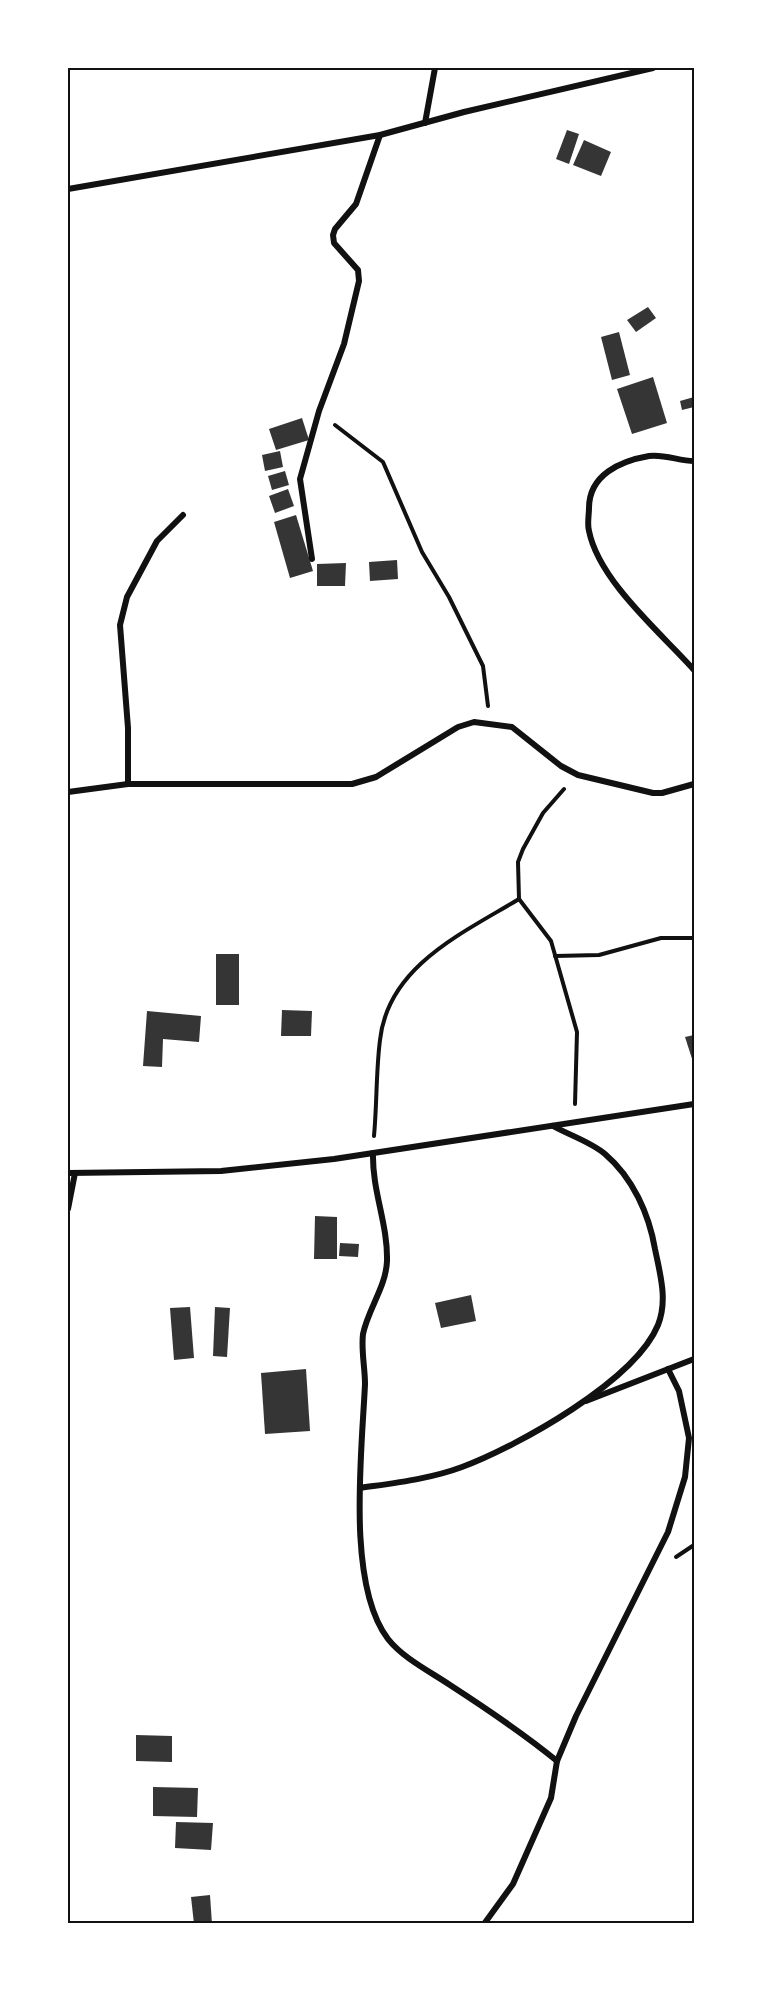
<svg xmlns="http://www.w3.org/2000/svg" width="762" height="1991" viewBox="0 0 762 1991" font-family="Helvetica,sans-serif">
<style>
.building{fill:#353535}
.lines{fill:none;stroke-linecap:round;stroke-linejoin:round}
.path{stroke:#111;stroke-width:4}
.minor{stroke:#111;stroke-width:6}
.neatline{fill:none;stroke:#111;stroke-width:2}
</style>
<rect width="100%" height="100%" fill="#fff"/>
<g class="building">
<path d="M567,130L579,134L569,164L556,159Z"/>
<path d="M584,140L611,152L601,176L573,165Z"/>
<path d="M648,307L656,318L636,332L627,320Z"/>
<path d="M619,332L630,375L612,380L601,337Z"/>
<path d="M653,377L667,423L632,434L617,389Z"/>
<path d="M694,397V407L682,410L680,401Z"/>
<path d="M302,418L309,440L276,450L269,429Z"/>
<path d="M280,451L283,467L265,471L262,455Z"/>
<path d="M285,471L289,485L272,490L268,476Z"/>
<path d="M288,489L294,506L275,513L269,496Z"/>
<path d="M296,515L313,571L290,578L274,522Z"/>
<path d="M397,560L398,579L370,581L369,562Z"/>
<path d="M346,563L345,586H317V564Z"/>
<rect x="216" y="954" width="23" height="51"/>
<path d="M282,1010L312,1011L311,1036H281Z"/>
<path d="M147,1011L201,1016L199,1042L163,1039L162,1067L143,1066Z"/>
<path d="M694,1035V1065L685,1037Z"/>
<path d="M315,1216L337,1217V1259H314Z"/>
<path d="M340,1243L359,1244L358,1257L339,1256Z"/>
<path d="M471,1295L476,1321L441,1328L435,1303Z"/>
<path d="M190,1307L194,1358L174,1360L170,1308Z"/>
<path d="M215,1307L230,1308L227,1357L213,1356Z"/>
<path d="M306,1369L310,1431L265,1434L261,1373Z"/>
<path d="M136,1735L172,1736V1762L136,1761Z"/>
<path d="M153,1787L198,1788L197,1817L153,1816Z"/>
<path d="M176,1822L213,1823L211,1850L175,1848Z"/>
<path d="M210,1895L212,1924H194L191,1897Z"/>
</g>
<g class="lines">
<g class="path">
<path d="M335,425L383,462L422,552L449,597L483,666L488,706"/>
<path d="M564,789L543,813L523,849L518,862L519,899L551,941L577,1032L575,1104"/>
<path d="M555,956L599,955L661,938H694"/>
<path d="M374,1136C377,1104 376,1071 380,1040C388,966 463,933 519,899"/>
<path d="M676,1557L694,1545"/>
</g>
<g class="minor">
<path d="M425,123L435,68"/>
<path d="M68,189L380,135L464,112L653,68"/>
<path d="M694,461C679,461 665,454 649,456C620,461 589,475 589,508C589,515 587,524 589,531C599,581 661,633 694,670"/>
<path d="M312,559L300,479L319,411L344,344L359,281L358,270L334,243L333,235L335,229L356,204L380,135"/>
<path d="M128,784V728L120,625L127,597L157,541L183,515"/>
<path d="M68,792L128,784H352L376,777L458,727L474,722L512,727L561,766L578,775L653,793H662L694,784"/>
<path d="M373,1153C372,1191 388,1224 387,1261C386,1287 368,1309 363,1334C361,1350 365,1368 365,1384C362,1451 346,1584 388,1639C403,1658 429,1671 450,1685C487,1709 523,1733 557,1761"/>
<path d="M68,1173L221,1171L334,1159L694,1104"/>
<path d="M68,1209L75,1173"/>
<path d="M586,1401L694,1359"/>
<path d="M360,1488C394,1483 430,1479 462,1467C518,1446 635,1381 658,1325C668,1300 660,1274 655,1249C649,1214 633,1178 605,1154C591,1142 569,1135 553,1126"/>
<path d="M484,1924L513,1884L551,1798L557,1761L576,1716L668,1532L685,1477L689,1438L679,1391L668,1369"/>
</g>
</g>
<rect width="762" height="1991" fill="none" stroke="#ffffff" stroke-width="138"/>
<rect x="69" y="69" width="624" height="1853" class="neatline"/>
</svg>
